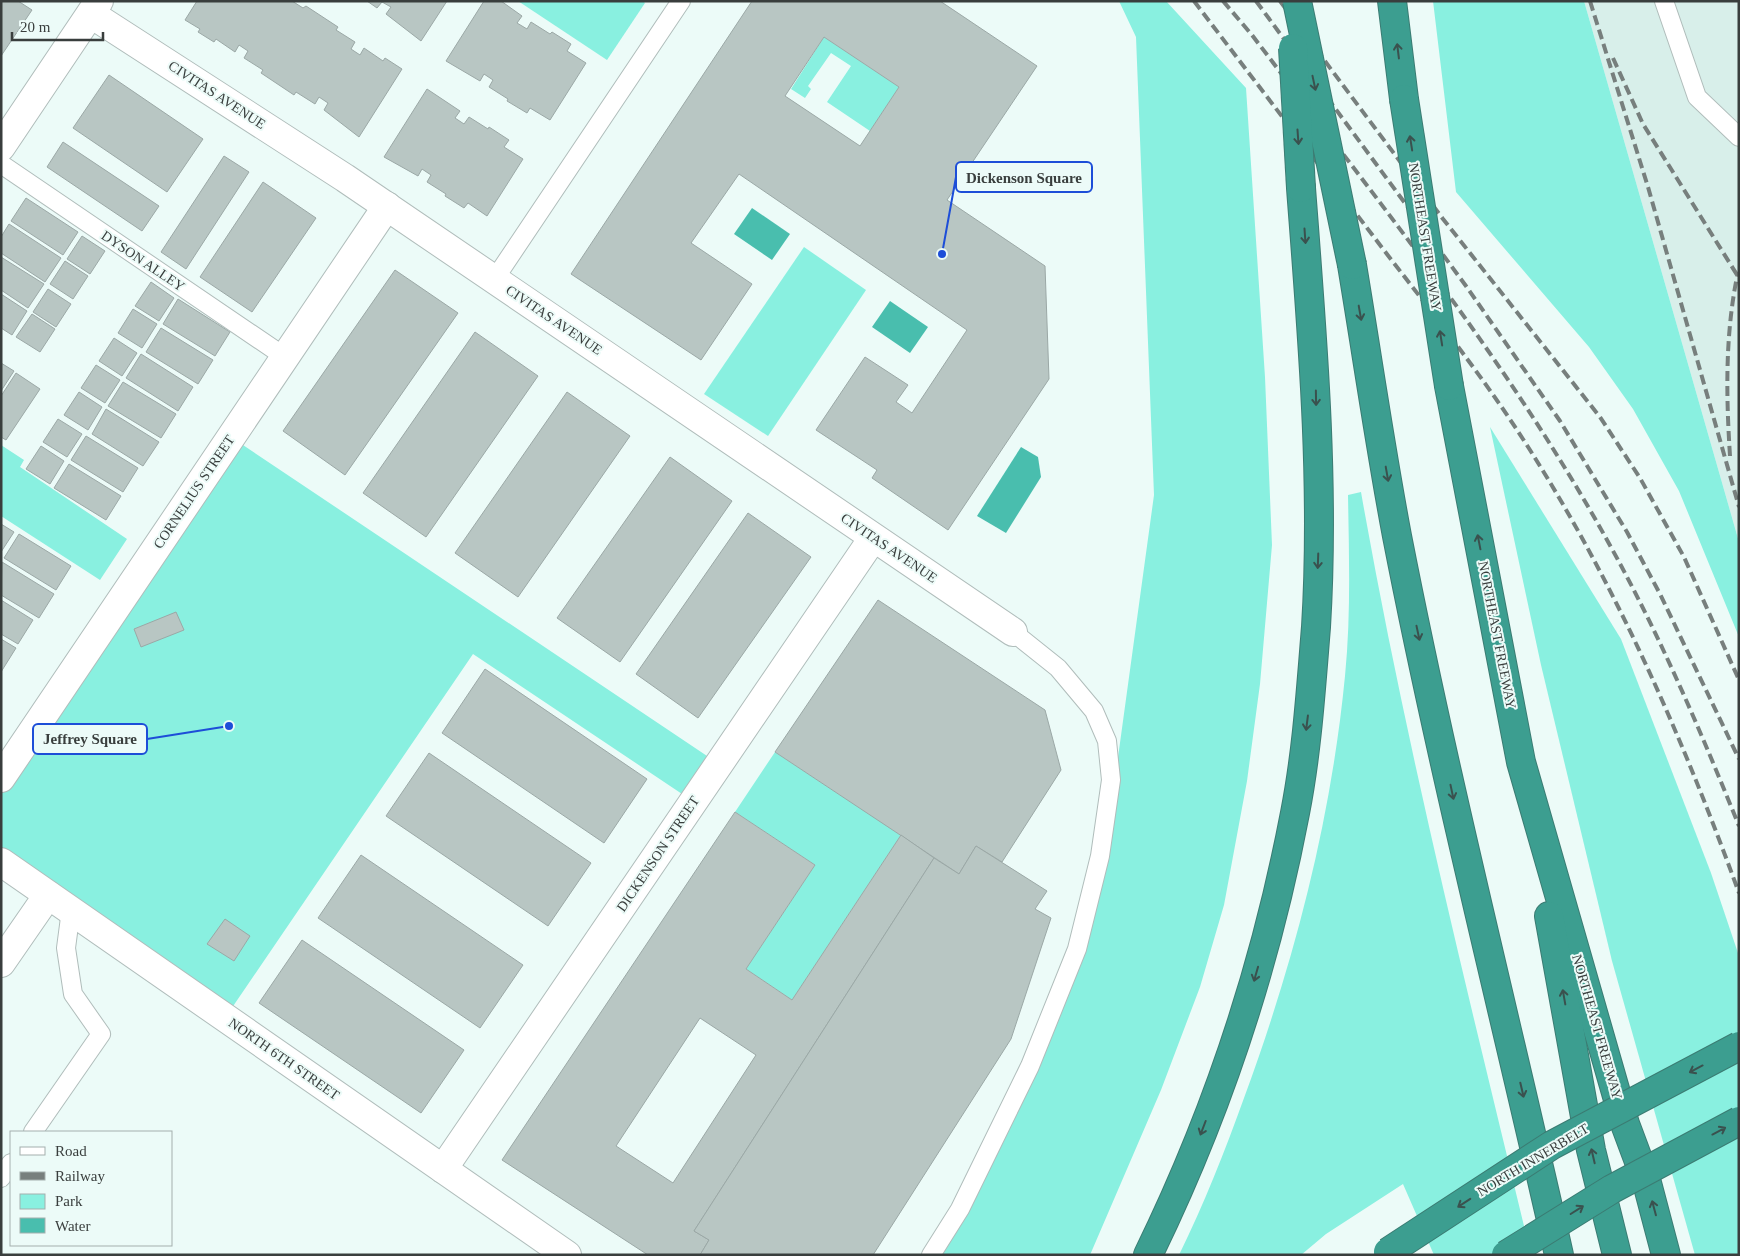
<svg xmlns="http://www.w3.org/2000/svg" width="1740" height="1256" viewBox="0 0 1740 1256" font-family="'Times New Roman',serif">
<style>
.built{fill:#d8efea}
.green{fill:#89f0e0}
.water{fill:#49beae}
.building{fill:#b8c6c3;stroke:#9ba8a6;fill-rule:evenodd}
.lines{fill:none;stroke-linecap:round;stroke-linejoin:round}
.service-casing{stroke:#b0bdbb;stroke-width:20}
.minor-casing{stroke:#b0bdbb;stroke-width:30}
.motorway-casing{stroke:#3b7c73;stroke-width:30}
.service{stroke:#fff;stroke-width:18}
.minor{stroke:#fff;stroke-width:28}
.motorway{stroke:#3c9e90;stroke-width:28}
.rail{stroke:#777f7d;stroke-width:4;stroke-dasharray:10 5;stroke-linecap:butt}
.motorway-bridge-casing{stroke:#3b7c73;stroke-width:30;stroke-linecap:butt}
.motorway-bridge{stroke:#3c9e90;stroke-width:28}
.oneway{stroke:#3a514e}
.labels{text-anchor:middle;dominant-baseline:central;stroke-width:4;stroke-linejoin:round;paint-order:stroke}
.street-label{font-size:14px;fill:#393e3d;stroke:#ecfbf8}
.leader{fill:none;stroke:#1d4ed8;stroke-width:2}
.callout-dot{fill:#1d4ed8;stroke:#ecfbf8;stroke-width:2}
.callout{fill:#ecfbf8;stroke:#1d4ed8;stroke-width:2}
.callout-label{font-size:15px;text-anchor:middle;font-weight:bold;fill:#393e3d}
</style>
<rect width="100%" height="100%" fill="#ecfbf8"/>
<path class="built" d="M1584,1H1739V542Z"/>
<g class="green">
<path d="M518,1H643L645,3L607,60Z"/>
<path d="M1119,1H1166L1246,88L1265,377L1272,545L1260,684L1247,781L1224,905L1200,987L1161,1090L1090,1255H932L953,1226L1076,943L1116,772L1154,495L1136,37Z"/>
<path d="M1433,1H1584L1739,542V637L1679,491L1633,409L1589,347L1456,192Z"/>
<path d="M824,37L899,87L870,131L827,102L851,66L831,53L808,86L811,89L805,98L791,89Z"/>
<path d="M804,247L866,290L768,436L704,394Z"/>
<path d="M1490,427L1621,639L1711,873L1739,956V1255H1695L1612,961L1541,665Z"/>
<path d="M231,437L719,764L694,802L473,654L225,1018L1,862V778Z"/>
<path d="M1,445L24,460L20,467L127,539L100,580L1,516Z"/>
<path d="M1361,492C1406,748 1470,1002 1531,1255H1434L1403,1184L1326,1234L1301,1255H1179C1204,1204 1225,1151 1244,1098C1294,962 1331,821 1345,676C1351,616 1349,555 1348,495Z"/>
<path d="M775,752L901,835L792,1000L746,969L815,865L735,812Z"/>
</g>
<g class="water">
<path d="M752,208L790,234L772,260L734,234Z"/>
<path d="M890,301L928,327L910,353L872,327Z"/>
<path d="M1021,447L1038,457L1041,477L1006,533L977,516Z"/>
</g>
<g class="building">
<path d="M1,1H18L32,10L1,56Z"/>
<path d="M197,1H292L303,8L306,6L338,27L336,30L355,42L351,49L360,55L364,48L383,61L385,58L402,69L359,137L324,110L328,103L319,97L315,104L296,92L294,95L261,73L263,70L244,58L248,51L239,45L235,52L216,39L214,42L198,32L200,29L185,20Z"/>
<path d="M367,1H447L421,41L386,14L391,7L382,2L377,8Z"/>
<path d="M484,1H501L522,16L517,23L527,29L531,22L550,34L552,32L571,44L567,51L586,63L550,120L530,108L527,113L507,101L508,99L489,87L493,80L484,74L480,81L446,61Z"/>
<path d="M752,1H940L1037,66L947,200L1045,266L1049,379L948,530L872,478L877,470L816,430L865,357L908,385L896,402L912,413L967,330L739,174L691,243L752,284L701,360L571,274ZM824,37L899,87L860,146L785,96Z"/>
<path d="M109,75L203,139L167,192L73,128Z"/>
<path d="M427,89L460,111L455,118L464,124L469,117L488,129L489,127L509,140L504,147L523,159L487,216L468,203L464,208L445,196L446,194L427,182L431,175L422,169L418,176L384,157Z"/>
<path d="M63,142L159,206L142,231L47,167Z"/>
<path d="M224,156L249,172L186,269L161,252Z"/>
<path d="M263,182L316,218L252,312L200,277Z"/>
<path d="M26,198L78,232L63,255L11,221Z"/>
<path d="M9,224L61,258L45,282L1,253V237Z"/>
<path d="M82,236L105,251L90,274L67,259Z"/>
<path d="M1,257L44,284L28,308L1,290Z"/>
<path d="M65,261L88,276L73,299L50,284Z"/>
<path d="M395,270L458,313L345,475L283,431Z"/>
<path d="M151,282L174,298L159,321L135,306Z"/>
<path d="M48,289L71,304L56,327L33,312Z"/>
<path d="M1,294L27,311L12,335L1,328Z"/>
<path d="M178,299L230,332L215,356L163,324Z"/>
<path d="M133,309L157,324L142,348L118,333Z"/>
<path d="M32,314L55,329L40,352L16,337Z"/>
<path d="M161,328L213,360L198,384L146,352Z"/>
<path d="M475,332L538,376L426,537L363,493Z"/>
<path d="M114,338L137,353L122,376L99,361Z"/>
<path d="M141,354L193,387L178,411L126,378Z"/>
<path d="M1,363L14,371L1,391Z"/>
<path d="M96,365L120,380L105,403L81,388Z"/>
<path d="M16,373L40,389L6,440L1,437V396Z"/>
<path d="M123,382L176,414L161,438L108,406Z"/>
<path d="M79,392L102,407L88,430L64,415Z"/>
<path d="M567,392L630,436L518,597L455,553Z"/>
<path d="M106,409L159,442L143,466L92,434Z"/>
<path d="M58,419L82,434L67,457L43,442Z"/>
<path d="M86,436L138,468L123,492L71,460Z"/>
<path d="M41,446L64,461L50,484L26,469Z"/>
<path d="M670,457L732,501L620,662L557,618Z"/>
<path d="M69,464L121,496L106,520L54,488Z"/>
<path d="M748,513L811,557L698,718L636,674Z"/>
<path d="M1,524L14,532L1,552Z"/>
<path d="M19,534L71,566L56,590L4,558Z"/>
<path d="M2,562L54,594L39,618L1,595Z"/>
<path d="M1,600L33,620L18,644L1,634Z"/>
<path d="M878,600L1045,710L1061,770L1002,862L976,846L959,874L775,752Z"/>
<path d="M176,612L184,630L141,647L134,629Z"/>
<path d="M1,639L16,648L1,672Z"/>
<path d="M485,669L647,779L604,843L442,733Z"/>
<path d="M429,753L591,863L548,926L386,816Z"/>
<path d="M735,812L815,865L746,969L792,1000L901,835L934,858L694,1231L709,1240L700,1255H648L502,1160ZM700,1018L756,1055L673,1183L616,1146Z"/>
<path d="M976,846L1047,891L1035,909L1051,918L1011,1039L873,1255H700L709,1240L694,1231L934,858L959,874Z"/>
<path d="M361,855L523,965L480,1028L318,918Z"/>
<path d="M225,919L250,936L234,961L207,944Z"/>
<path d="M302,940L464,1050L421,1113L259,1003Z"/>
</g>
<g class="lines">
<g class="service-casing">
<g id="service">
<path d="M1664,1L1697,97L1739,137"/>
<path d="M1,164L285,357"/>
<path d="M494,280L681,1"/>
<path d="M33,1132L101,1034L73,994L66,948L71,910"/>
<path d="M1,1178L11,1163"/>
<path d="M931,1255L960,1209L1030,1066L1077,949L1100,856L1111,780L1107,741L1094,711L1058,668L1013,632"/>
</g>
</g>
<g class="minor-casing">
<g id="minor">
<path d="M91,14L345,178L1013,632"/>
<path d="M1,147L99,1"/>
<path d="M1,778L387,206"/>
<path d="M1,862L567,1255"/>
<path d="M1,963L48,895"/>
<path d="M443,1169L873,538"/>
</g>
</g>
<g class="motorway-casing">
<g id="motorway">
<path d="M1392,1L1404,99"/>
<path d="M1352,265C1367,355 1380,446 1397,536C1444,777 1505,1015 1559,1255"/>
<path d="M1449,386L1521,762L1625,1124L1647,1183L1666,1255"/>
<path d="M1549,916L1591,1150L1617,1255"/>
<path d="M1148,1255C1216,1116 1266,965 1295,813C1307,752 1311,688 1316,627C1325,481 1312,333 1301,188"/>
</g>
</g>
<use href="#service" class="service"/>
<use href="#minor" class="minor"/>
<use href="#motorway" class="motorway"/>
<g class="rail">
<path d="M1194,1C1257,84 1320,166 1383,249C1434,315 1485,379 1530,450C1618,589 1683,739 1739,893"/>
<path d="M1223,1L1252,35C1378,201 1512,366 1612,549C1661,638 1701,732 1739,826"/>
<path d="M1256,1L1466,286L1560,421L1627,532L1660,594L1739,759"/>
<path d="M1280,1L1443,219L1600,417L1640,478L1684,557L1739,680"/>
<path d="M1590,1L1648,187L1739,507"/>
<path d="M1613,58L1643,124L1739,278"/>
<path d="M1730,456C1726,394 1725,333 1738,272"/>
</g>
<g class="motorway-bridge-casing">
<g id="motorway-bridge">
<path d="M1297,1L1352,265"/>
<path d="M1293,48L1301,188"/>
<path d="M1404,99L1449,386"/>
<path d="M1388,1252L1552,1145L1739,1046"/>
<path d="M1506,1255L1612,1189L1739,1121"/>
</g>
</g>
<use href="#motorway-bridge" class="motorway-bridge"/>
</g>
<defs><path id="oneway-shaft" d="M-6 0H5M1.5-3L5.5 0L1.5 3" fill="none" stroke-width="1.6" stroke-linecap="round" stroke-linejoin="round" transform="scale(1.25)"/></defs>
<g class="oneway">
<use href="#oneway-shaft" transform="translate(1398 51) rotate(-97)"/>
<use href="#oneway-shaft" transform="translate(1314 83) rotate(78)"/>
<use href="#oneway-shaft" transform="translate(1298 137) rotate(86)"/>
<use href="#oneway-shaft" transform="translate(1411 143) rotate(-99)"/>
<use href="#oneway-shaft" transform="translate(1305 236) rotate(86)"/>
<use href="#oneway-shaft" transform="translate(1360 313) rotate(80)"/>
<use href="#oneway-shaft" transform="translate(1441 338) rotate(-99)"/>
<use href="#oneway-shaft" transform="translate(1316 398) rotate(89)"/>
<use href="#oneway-shaft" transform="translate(1387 474) rotate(80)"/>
<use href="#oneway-shaft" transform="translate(1479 542) rotate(-101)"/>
<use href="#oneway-shaft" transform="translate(1318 561) rotate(92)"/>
<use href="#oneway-shaft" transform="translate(1418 633) rotate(78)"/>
<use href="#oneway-shaft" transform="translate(1307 723) rotate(97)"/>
<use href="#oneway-shaft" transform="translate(1452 792) rotate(78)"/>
<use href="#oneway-shaft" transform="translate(1256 974) rotate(106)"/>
<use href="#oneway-shaft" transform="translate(1564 997) rotate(-100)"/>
<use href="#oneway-shaft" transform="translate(1696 1069) rotate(152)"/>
<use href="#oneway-shaft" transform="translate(1522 1090) rotate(77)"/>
<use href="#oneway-shaft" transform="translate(1203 1128) rotate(111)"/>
<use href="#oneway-shaft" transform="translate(1719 1131) rotate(-28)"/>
<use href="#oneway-shaft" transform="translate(1593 1156) rotate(-103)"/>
<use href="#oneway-shaft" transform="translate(1464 1203) rotate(147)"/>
<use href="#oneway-shaft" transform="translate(1654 1208) rotate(-105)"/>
<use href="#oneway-shaft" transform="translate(1577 1210) rotate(-32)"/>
</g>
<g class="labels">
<g class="street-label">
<text transform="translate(217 95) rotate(33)">CIVITAS AVENUE</text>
<text transform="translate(1425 237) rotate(81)">NORTHEAST FREEWAY</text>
<text transform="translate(143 261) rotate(34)">DYSON ALLEY</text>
<text transform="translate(554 320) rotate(34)">CIVITAS AVENUE</text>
<text transform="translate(194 492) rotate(-56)">CORNELIUS STREET</text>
<text transform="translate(889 548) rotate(34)">CIVITAS AVENUE</text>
<text transform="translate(1497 635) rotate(79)">NORTHEAST FREEWAY</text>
<text transform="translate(658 854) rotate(-56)">DICKENSON STREET</text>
<text transform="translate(1597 1027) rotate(74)">NORTHEAST FREEWAY</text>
<text transform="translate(284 1059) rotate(35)">NORTH 6TH STREET</text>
<text transform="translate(1533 1160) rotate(-31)">NORTH INNERBELT</text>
</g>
</g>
<path class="leader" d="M942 254L956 177M229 726L147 739"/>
<g class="callout-dot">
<circle cx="942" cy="254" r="5"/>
<circle cx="229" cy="726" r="5"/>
</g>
<g class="callout">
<rect x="956" y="162" width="136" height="30" rx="5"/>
<rect x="33" y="724" width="114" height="30" rx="5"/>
</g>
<g class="callout-label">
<text x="1024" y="183">Dickenson Square</text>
<text x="90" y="744">Jeffrey Square</text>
</g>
<rect width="1740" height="1256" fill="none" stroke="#393e3d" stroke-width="5"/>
<rect x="10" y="1131" width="162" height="115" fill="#ecfbf8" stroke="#a4afad"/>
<rect x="20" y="1147" width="25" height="8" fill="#ffffff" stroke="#a4afad"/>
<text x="55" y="1156" font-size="15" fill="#393e3d">Road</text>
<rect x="20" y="1172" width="25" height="8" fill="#777f7d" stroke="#a4afad"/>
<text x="55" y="1181" font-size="15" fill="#393e3d">Railway</text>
<rect x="20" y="1194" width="25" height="15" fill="#89f0e0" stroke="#a4afad"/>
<text x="55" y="1206" font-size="15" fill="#393e3d">Park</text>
<rect x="20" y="1218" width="25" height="15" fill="#49beae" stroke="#a4afad"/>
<text x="55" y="1231" font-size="15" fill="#393e3d">Water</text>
<path d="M12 32v8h91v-8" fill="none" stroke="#393e3d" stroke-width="2.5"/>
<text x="20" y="32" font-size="15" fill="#393e3d" stroke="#ecfbf8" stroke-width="4" paint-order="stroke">20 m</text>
</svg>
